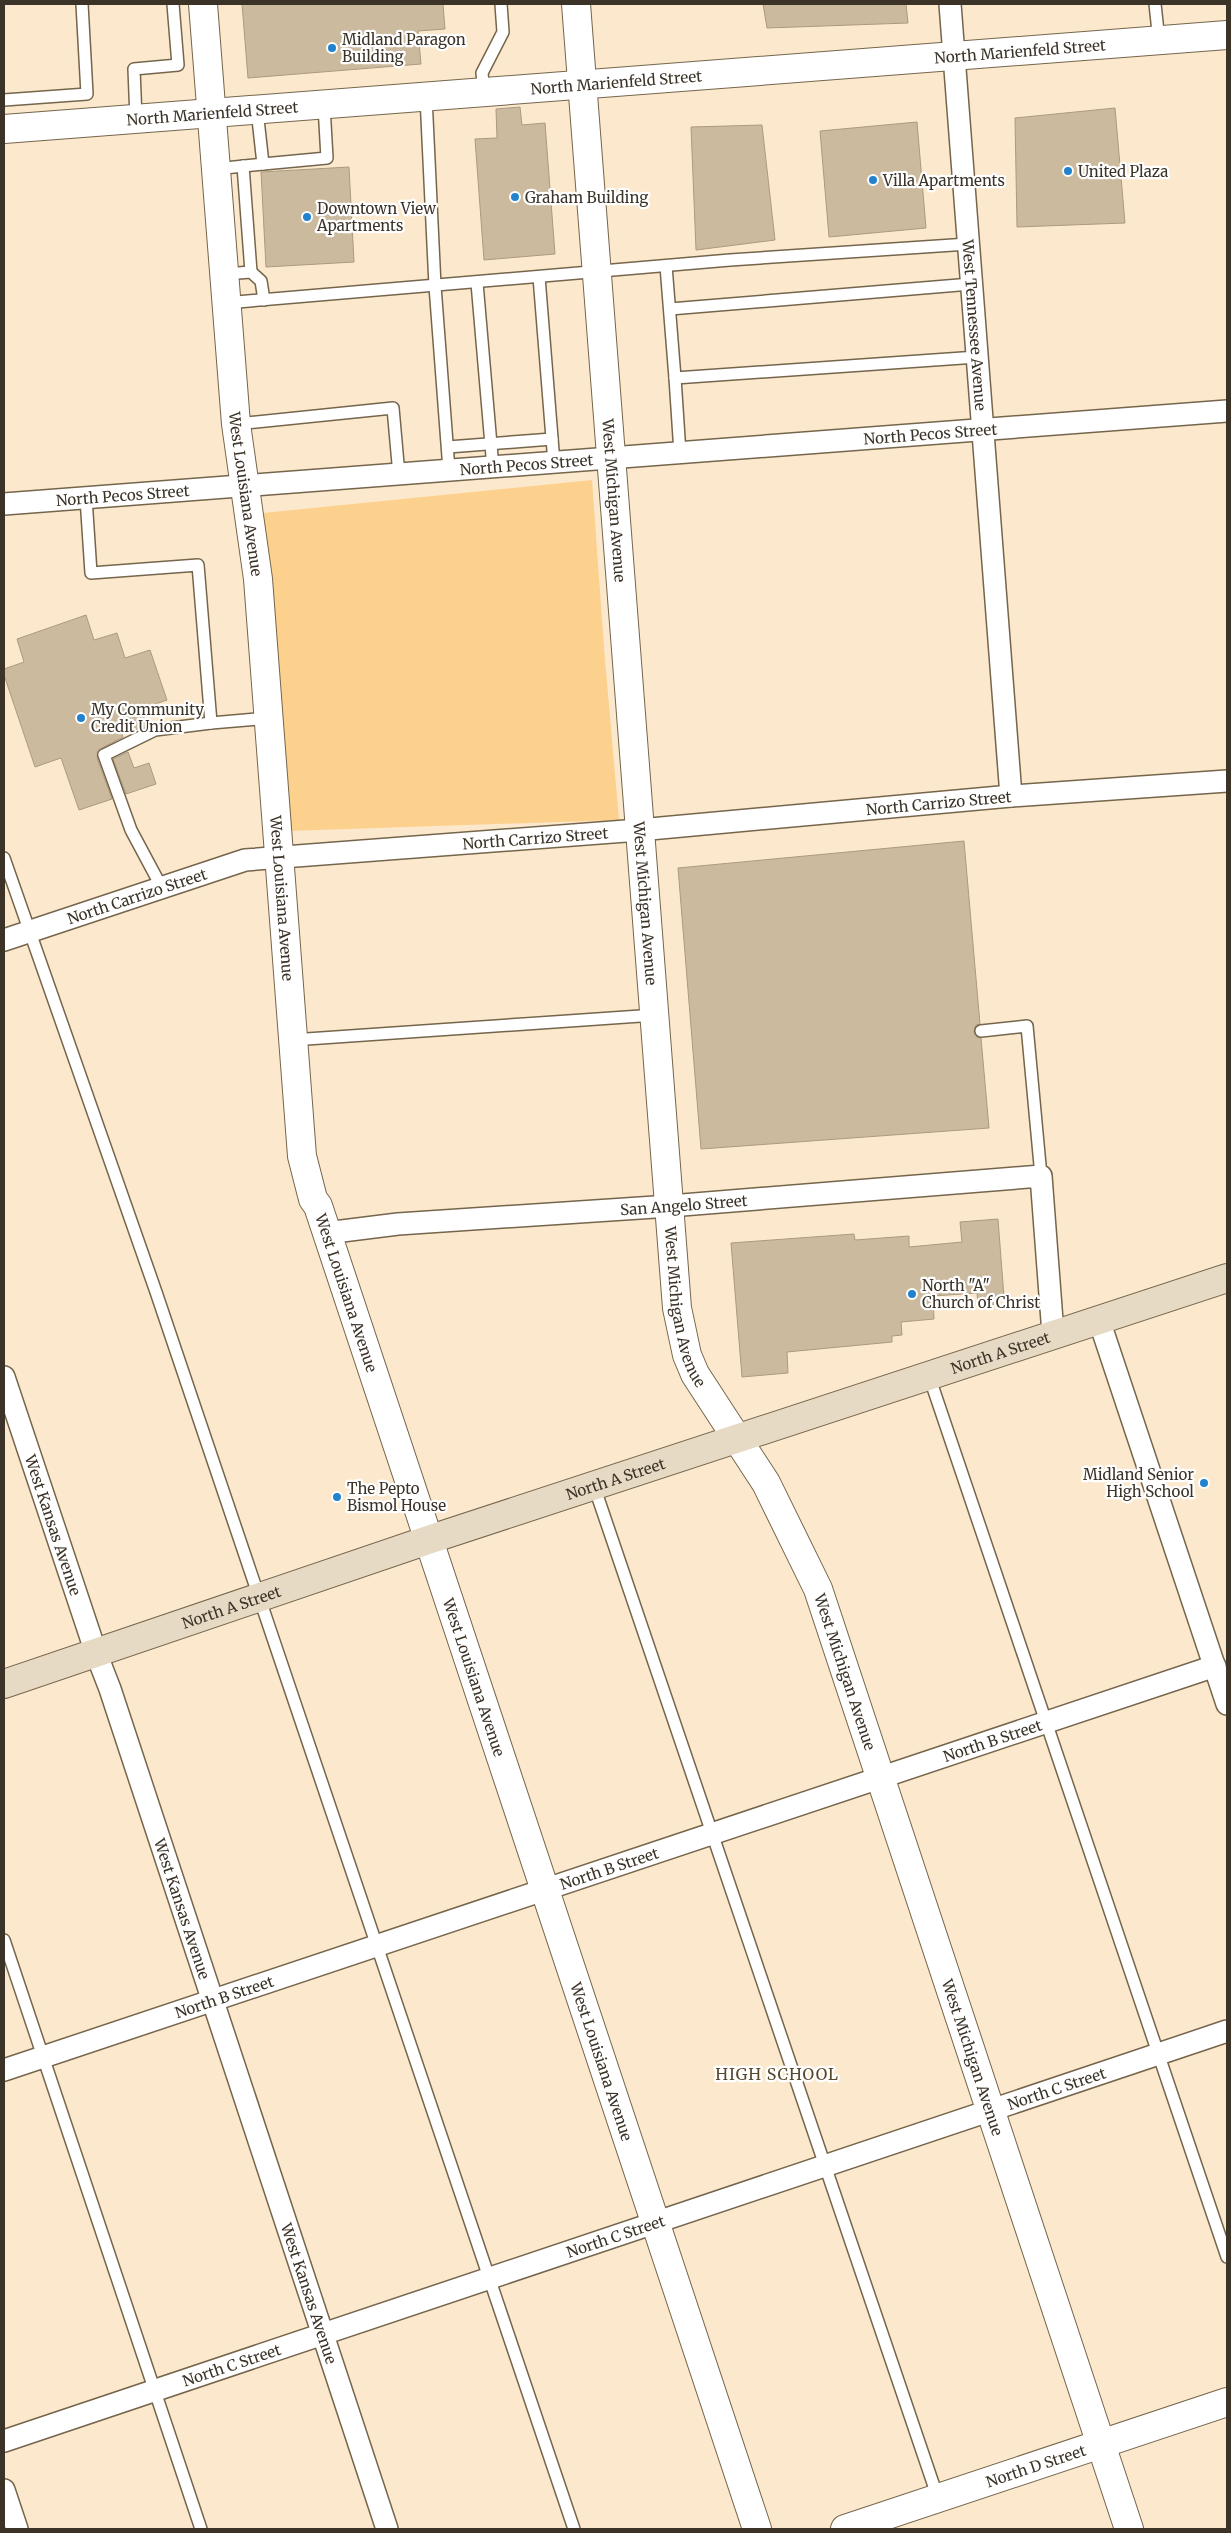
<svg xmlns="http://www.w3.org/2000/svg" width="1231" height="2533" viewBox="0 0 1231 2533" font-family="Merriweather,serif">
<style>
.grass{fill:#fcd08d}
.building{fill:#ccba9f;stroke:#ac9a80}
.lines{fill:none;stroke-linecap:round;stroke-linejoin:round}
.service-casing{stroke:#75654c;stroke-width:14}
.minor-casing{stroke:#75654c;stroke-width:24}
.tertiary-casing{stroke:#75654c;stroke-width:30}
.secondary-casing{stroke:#75654c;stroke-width:30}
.service{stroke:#fff;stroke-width:11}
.minor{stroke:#fff;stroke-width:21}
.tertiary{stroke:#fff;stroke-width:28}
.secondary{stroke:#e7dac4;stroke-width:28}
.poi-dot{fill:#2282ce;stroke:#fff;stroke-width:2}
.labels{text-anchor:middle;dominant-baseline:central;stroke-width:4.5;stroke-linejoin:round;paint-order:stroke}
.poi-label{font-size:15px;fill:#3b3328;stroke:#fff;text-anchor:start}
.street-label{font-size:15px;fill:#3b3328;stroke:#fff}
.neighbourhood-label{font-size:16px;letter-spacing:1px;fill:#574830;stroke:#fff}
</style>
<rect width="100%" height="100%" fill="#fce9cd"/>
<path class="grass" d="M592,480L604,648L619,820L288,831L263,513Z"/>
<g class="building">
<path d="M242,4H443L445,29L418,31L421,64L248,78Z"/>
<path d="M763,4H906L908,23L767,28Z"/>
<path d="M520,107L522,125L545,123L555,254L484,260L475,139L497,138L496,109Z"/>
<path d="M1115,108L1125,223L1017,227L1015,118Z"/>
<path d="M917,122L926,228L829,237L820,131Z"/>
<path d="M762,125L775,240L696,250L691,127Z"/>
<path d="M349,167L354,262L266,267L261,172Z"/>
<path d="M86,615L94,640L117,633L125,658L150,650L167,700L141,709L147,726L122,734L123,737L98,750L97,758L112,799L79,810L61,758L35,767L4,675V669L24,662L17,639Z"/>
<path d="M128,752L134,768L149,763L156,784L126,794L113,759Z"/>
<path d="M964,841L980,1024L976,1025L974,1031L975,1036L981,1038L989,1128L701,1149L678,868Z"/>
<path d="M998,1219L1004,1297H997L998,1304L978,1305L977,1293L933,1296L934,1319L901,1322L902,1335L892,1336V1342L787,1352L788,1373L742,1377L731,1243L854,1234L855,1240L909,1236V1247L962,1242L960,1222Z"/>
</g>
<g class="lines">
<g class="service-casing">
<g id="service">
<path d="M1155,4L1159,41"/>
<path d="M484,92L482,73L503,32L501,4"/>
<path d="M426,97L435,286L449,470"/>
<path d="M4,100L87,94L82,4"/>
<path d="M136,119L134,69L178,65L173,4"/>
<path d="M263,164L327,158L324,106"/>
<path d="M243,166L251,272"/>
<path d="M215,169L263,164L257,110"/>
<path d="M666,266L675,378L977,357"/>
<path d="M225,274L251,272L261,281L264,300"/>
<path d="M539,277L554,463"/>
<path d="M477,283L493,468"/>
<path d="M225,303L730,260L968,244"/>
<path d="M670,309L971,284"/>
<path d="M675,378L680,453"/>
<path d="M236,424L393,408L399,475"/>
<path d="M448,447L552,439"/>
<path d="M86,498L91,573L198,565L211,723L269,718"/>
<path d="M4,858L156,1292L574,2529"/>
<path d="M162,888L131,830L104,755L155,730L211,723"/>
<path d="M981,1031L1027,1026L1041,1176"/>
<path d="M292,1040L655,1015"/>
<path d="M929,1376L1227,2257"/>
<path d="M594,1486L938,2498"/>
<path d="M4,1940L201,2529"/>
</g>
</g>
<g class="minor-casing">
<g id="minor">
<path id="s1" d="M950,4L1011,796"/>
<path id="s2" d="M4,504L1227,411"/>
<path id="s3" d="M4,940L245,860L639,830L1011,796L1227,781"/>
<path id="s4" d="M326,1233L398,1224L670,1206L1041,1176L1053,1334"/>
<path d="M1099,1320L1227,1704"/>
<path id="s5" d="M4,1377L96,1653L110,1689L387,2529"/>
<path id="s6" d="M4,2070L1215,1666"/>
<path id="s7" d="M4,2441L1227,2031"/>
<path d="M4,2490L17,2529"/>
</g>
</g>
<g class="tertiary-casing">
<g id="tertiary">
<path id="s8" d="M203,4L236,424L258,579L302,1156L313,1199L318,1206L757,2529"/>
<path id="s9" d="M576,4L677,1308L687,1355L695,1374L766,1483L818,1589L1129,2529"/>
<path id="s10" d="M4,129L1227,35"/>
<path id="s11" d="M845,2529L1227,2402"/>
</g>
</g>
<g class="secondary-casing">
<g id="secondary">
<path id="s12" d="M4,1684L428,1540L1227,1278"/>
</g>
</g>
<use href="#service" class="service"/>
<use href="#minor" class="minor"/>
<use href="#tertiary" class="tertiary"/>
<use href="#secondary" class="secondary"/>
</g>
<g class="poi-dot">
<circle cx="332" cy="48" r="5"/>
<circle cx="1068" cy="171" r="5"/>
<circle cx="873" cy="180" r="5"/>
<circle cx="515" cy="197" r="5"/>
<circle cx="307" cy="217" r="5"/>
<circle cx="81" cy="718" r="5"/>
<circle cx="912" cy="1294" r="5"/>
<circle cx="1204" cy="1483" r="5"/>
<circle cx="337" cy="1497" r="5"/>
</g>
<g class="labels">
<g class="poi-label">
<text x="342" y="39">Midland Paragon<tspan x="342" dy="17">Building</tspan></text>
<text x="1078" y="171">United Plaza</text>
<text x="883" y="180">Villa Apartments</text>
<text x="525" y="197">Graham Building</text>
<text x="317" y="208">Downtown View<tspan x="317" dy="17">Apartments</tspan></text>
<text x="91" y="709">My Community<tspan x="91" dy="17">Credit Union</tspan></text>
<text x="922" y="1285">North "A"<tspan x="922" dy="17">Church of Christ</tspan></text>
<text x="1194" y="1474" text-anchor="end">Midland Senior<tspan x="1194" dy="17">High School</tspan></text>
<text x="347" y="1488">The Pepto<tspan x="347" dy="17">Bismol House</tspan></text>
</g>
<g class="street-label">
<text stroke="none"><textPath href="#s10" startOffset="1019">North Marienfeld Street</textPath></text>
<text stroke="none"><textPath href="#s10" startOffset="614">North Marienfeld Street</textPath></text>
<text stroke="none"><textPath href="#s10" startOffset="209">North Marienfeld Street</textPath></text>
<text stroke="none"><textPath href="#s1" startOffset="322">West Tennessee Avenue</textPath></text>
<text stroke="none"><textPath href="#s2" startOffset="929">North Pecos Street</textPath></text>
<text stroke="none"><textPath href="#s2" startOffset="524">North Pecos Street</textPath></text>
<text stroke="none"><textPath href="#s8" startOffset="492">West Louisiana Avenue</textPath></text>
<text stroke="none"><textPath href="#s2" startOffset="119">North Pecos Street</textPath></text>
<text stroke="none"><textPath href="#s9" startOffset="498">West Michigan Avenue</textPath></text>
<text stroke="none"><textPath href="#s3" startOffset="950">North Carrizo Street</textPath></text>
<text stroke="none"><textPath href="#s3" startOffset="545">North Carrizo Street</textPath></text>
<text stroke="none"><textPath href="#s3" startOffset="140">North Carrizo Street</textPath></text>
<text stroke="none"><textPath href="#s8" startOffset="898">West Louisiana Avenue</textPath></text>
<text stroke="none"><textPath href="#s9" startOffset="902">West Michigan Avenue</textPath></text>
<text stroke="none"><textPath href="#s4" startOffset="359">San Angelo Street</textPath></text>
<text stroke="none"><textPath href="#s8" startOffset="1301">West Louisiana Avenue</textPath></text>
<text stroke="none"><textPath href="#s9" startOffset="1308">West Michigan Avenue</textPath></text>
<text stroke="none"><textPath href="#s12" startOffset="1050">North A Street</textPath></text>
<text stroke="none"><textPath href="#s12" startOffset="645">North A Street</textPath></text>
<text stroke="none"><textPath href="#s5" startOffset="156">West Kansas Avenue</textPath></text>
<text stroke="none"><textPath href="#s12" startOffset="240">North A Street</textPath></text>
<text stroke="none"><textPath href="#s9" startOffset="1712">West Michigan Avenue</textPath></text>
<text stroke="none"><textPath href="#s8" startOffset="1706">West Louisiana Avenue</textPath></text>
<text stroke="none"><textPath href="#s6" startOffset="1042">North B Street</textPath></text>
<text stroke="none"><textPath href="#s6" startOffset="638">North B Street</textPath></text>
<text stroke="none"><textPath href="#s5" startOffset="561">West Kansas Avenue</textPath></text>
<text stroke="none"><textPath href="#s6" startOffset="232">North B Street</textPath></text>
<text stroke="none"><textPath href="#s9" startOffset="2118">West Michigan Avenue</textPath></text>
<text stroke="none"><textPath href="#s8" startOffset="2111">West Louisiana Avenue</textPath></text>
<text stroke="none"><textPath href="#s7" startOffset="1110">North C Street</textPath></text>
<text stroke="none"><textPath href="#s7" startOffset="645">North C Street</textPath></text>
<text stroke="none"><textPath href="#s5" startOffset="966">West Kansas Avenue</textPath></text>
<text stroke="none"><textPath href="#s7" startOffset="240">North C Street</textPath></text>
<text stroke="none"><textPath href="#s11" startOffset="201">North D Street</textPath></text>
</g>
<g class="neighbourhood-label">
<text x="777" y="2074">HIGH SCHOOL</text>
</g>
</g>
<rect width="1231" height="2533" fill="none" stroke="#3b3328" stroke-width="10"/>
</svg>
